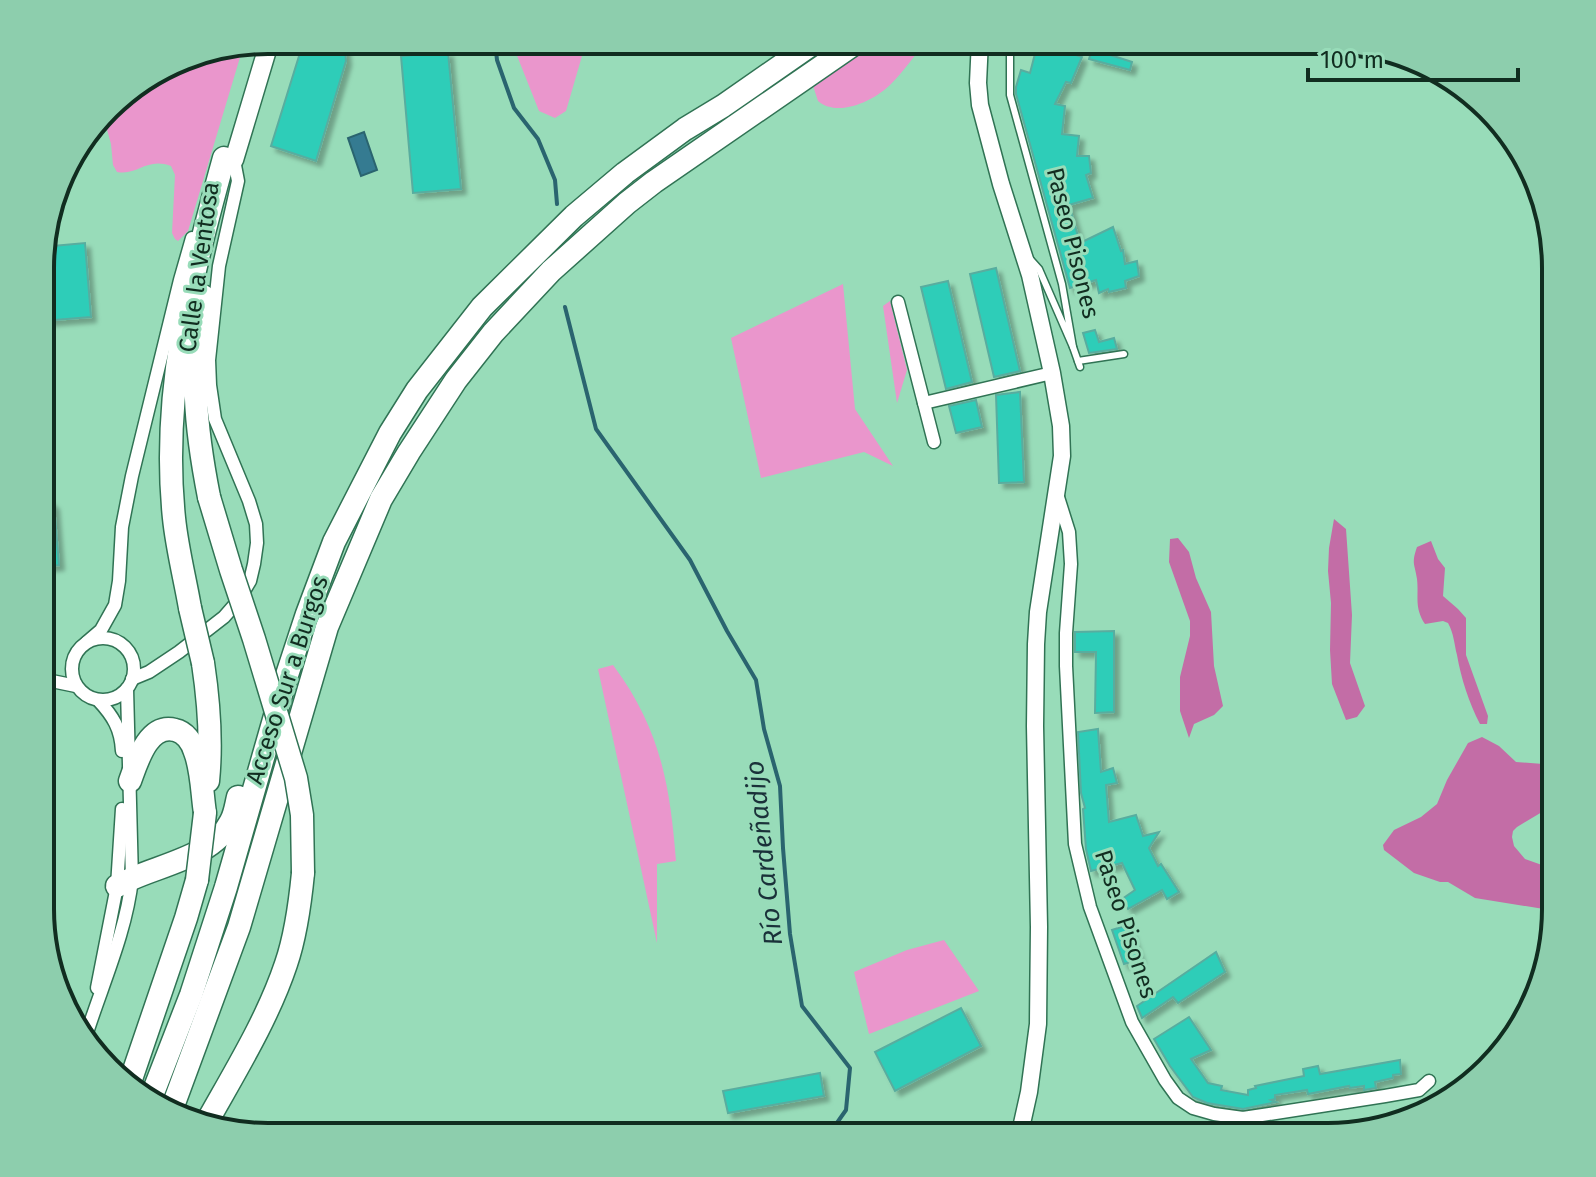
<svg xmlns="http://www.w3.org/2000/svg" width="1596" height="1177" viewBox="0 0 1596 1177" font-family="'Fira Sans',sans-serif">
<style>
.green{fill:#ea96cc}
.forest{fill:#c36da6}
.water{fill:#357b91;stroke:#2a646f;stroke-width:2}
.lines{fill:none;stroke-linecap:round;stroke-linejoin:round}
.stream{stroke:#2a646f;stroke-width:4}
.building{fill:#2ecdb8;stroke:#59ad9f;stroke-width:2;filter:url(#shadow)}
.service-casing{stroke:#307354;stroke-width:9}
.minor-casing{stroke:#307354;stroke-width:15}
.secondary-casing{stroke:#307354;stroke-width:19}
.primary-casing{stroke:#307354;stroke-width:21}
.motorway-casing{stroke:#307354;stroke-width:25}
.service{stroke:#fff;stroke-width:6}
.minor{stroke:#fff;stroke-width:12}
.secondary{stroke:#fff;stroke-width:16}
.primary{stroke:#fff;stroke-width:18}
.motorway{stroke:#fff;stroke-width:22}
.motorway-bridge-casing{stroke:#307354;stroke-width:25;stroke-linecap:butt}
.motorway-bridge{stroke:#fff;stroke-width:22}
.labels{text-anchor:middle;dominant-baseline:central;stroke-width:6;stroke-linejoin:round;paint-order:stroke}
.street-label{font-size:24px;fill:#112d20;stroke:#98dcb9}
.water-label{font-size:26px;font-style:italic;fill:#1a3139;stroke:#98dcb9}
.rim{fill:none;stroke:#112d20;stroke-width:4}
</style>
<defs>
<filter id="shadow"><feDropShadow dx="5" dy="5" stdDeviation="2" flood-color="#0004"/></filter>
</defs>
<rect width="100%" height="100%" fill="#98dcb9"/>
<g class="green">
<path d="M487,40H681L610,52L584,49L566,111L555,118L539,111L512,43L487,42Z"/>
<path d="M798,40H927C915,55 904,71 891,84C874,101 838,118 818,101Z"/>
<path d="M244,44L188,231L178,241L175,239L172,233L175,175L171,166C146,157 138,176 117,172L113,165L111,144L103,115L118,96L194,52Z"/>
<path d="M843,284L855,409L893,466L864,452L761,478L731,338Z"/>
<path d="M890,301L907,370L897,403L883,306Z"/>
<path d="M613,665C660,728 670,784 676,861L657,864V943L598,669Z"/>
<path d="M944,940L979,991L869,1034L854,972L907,950Z"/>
</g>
<g class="forest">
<path d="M1334,519L1346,529L1352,615L1350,663L1365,706L1357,717L1346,720L1332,684L1330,650L1331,603L1328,571L1329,548Z"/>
<path d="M1178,538L1189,552L1196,578L1211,612L1214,666L1223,706L1214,715L1194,724L1189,738L1180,711V677L1190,636V621L1169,562L1170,539Z"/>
<path d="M1431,541L1438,559L1445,568L1443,596L1458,609L1466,618V655L1488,716L1487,724H1480C1469,703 1461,678 1457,655C1454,643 1454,634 1448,623L1443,621L1425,624C1414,607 1419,597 1417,579C1415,564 1411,564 1417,547Z"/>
<path d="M1482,737L1499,746L1516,762L1556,765V812H1542L1517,827L1513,831L1512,837L1514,846L1525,859L1556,870V911L1475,898L1448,882H1440L1414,873L1384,850L1383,845L1394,830L1421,817L1437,804L1447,780L1468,743Z"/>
</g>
<path class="water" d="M364,132L377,170L361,176L348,138Z"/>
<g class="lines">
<g class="stream">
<path d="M495,42L497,60L514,108L538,139L555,180L557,204"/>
<path d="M565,307L596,429L690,560L727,631L756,680L764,729L780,786L783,848L790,934L802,1006L850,1068L846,1110L827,1137"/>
</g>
</g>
<g class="building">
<path d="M304,40H344L346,61L316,161L271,146Z"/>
<path d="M1038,42L1082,57L1071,83L1066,82L1055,104L1065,106L1062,134L1079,136L1077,156H1089L1091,173L1086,175L1093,198L1069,205L1080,243L1113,227L1121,251L1123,250L1125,264L1137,261L1139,276L1125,281L1126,288L1109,292L1108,289L1099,293L1096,280L1070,288L1016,94V87L1021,70L1030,73Z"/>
<path d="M1092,49L1132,62L1130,70L1089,59Z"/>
<path d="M448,52L461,189L413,193L401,56Z"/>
<path d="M85,243L91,317L42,321V247Z"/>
<path d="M996,268L1020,371L994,377L970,274Z"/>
<path d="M948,281L972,382L946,389L921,287Z"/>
<path d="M1095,330L1099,342L1114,338L1117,349L1089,353L1083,333Z"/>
<path d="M1020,392L1024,482L999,483L996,395Z"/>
<path d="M976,400L982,427L956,433L949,406Z"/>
<path d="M42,494L54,505L59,565L42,567Z"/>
<path d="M1114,631V712L1095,713L1096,652H1075V632Z"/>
<path d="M1098,729L1101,772L1113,768L1117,783L1106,785L1109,822L1136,815L1143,836L1159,832L1149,848L1158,866L1161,864L1179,892L1167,899L1162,890L1128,909L1122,899L1135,890L1122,863L1091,871L1086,849L1083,809L1085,808L1081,793L1078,732Z"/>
<path d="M1128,925L1140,959L1124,964L1112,930Z"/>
<path d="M1216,952L1225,972L1178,1003L1173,997L1142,1018L1137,1006Z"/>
<path d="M961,1008L981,1046L895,1091L875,1052Z"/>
<path d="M1189,1017L1211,1050L1191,1059L1208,1083L1222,1086L1221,1090L1248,1095V1090L1256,1088L1255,1086L1304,1076L1303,1069L1318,1066L1320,1074L1400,1060L1401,1074L1393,1075V1078L1375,1082L1376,1088L1364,1090V1086L1350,1088L1349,1086L1308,1094L1307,1090L1275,1095V1099L1271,1100L1276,1102L1243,1109L1207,1103L1193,1097L1170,1066L1154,1039Z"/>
<path d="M820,1073L824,1096L728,1113L723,1091Z"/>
</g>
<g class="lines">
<g class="service-casing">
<g id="service">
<path d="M1010,40V95L1062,284L1073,347L1039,269L1030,259"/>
<path d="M1073,347L1080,367"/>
<path d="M1078,361L1124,354"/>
</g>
</g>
<g class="minor-casing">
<g id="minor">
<path d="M898,302L934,442"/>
<path d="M924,403L1052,373"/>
<path d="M1057,494L1069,532L1071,564L1066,633V666L1075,844L1090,907L1132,1022L1165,1080L1178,1098L1193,1108L1214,1114L1243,1118L1385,1096L1419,1090L1429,1081"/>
<circle cx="103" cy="669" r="31"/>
<path d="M87,642L101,630L115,605L119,581L122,527L132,476L180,280L192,238"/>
<path d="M42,679L76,686"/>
<path d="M132,679L149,672L179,652L224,617L238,601L250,581L254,564L257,543L256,524L249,501L215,419L210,385L209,360L219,266L238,181L234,160"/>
<path d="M98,700C113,716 121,729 122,751"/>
<path d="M97,988L117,886L122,809"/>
<path d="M85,1039C101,987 126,934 132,879L127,689"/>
</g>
</g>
<g class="secondary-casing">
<path id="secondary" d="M980,40L978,83L980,105L1001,184L1030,275L1052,373L1061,426L1062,456L1038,612L1036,644L1035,726L1039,927L1038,1024L1029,1092L1019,1137"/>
</g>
<g class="primary-casing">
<path id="primary" d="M234,160L270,40"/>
</g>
<g class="motorway-casing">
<g id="motorway">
<path d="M203,296C190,368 195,426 209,497"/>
<path d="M190,608C185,579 177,548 174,518C161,393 191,278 224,158"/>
<path d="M203,663C209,703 212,741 208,781"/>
<path d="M130,781C137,762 148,723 175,730C185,732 192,742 195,752C202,770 202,794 205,813"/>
<path d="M117,886C150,866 212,860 231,821C235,814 236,805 238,797"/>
<path d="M128,1088L186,918L197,880"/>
<path d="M151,1098L191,995L226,887L285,681L307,614L334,542L390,433L417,390L482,307L574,216L625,173L685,129L723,106L818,40"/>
<path d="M173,1106L239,927L327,627L381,499L409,452L456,380L493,333L551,271L627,203L654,182L860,40"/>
<path d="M208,1120C236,1070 268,1018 286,964C296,935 300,904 303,873"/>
</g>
</g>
<use href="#service" class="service"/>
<use href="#minor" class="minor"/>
<use href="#secondary" class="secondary"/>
<use href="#primary" class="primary"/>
<use href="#motorway" class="motorway"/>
<g class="motorway-bridge-casing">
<g id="motorway-bridge">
<path d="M209,497L231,570L254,639L296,778L302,815L303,873"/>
<path d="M190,608L203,663"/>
<path d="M197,880L205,813"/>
</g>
</g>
<use href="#motorway-bridge" class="motorway-bridge"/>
</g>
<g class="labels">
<g class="street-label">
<text transform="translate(1073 243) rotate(76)">Paseo Pisones</text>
<text transform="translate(199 267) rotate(-82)">Calle la Ventosa</text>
<text transform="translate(287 680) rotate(-72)">Acceso Sur a Burgos</text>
<text transform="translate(1126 924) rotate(72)">Paseo Pisones</text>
</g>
<g class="water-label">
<text transform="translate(764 853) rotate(-96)">Río Cardeñadijo</text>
</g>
</g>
<path d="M0 0H1596V1177H0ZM268 54H1328A214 214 0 0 1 1542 268V909A214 214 0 0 1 1328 1123H268A214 214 0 0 1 54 909V268A214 214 0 0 1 268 54Z" fill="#8dcead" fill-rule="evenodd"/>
<path class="rim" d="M268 54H1328A214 214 0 0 1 1542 268V909A214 214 0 0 1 1328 1123H268A214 214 0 0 1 54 909V268A214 214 0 0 1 268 54Z"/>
<path d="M1308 68v12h210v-12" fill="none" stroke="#112d20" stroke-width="4"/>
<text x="1320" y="68" font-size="24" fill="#112d20" stroke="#98dcb9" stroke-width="6" paint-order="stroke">100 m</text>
</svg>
